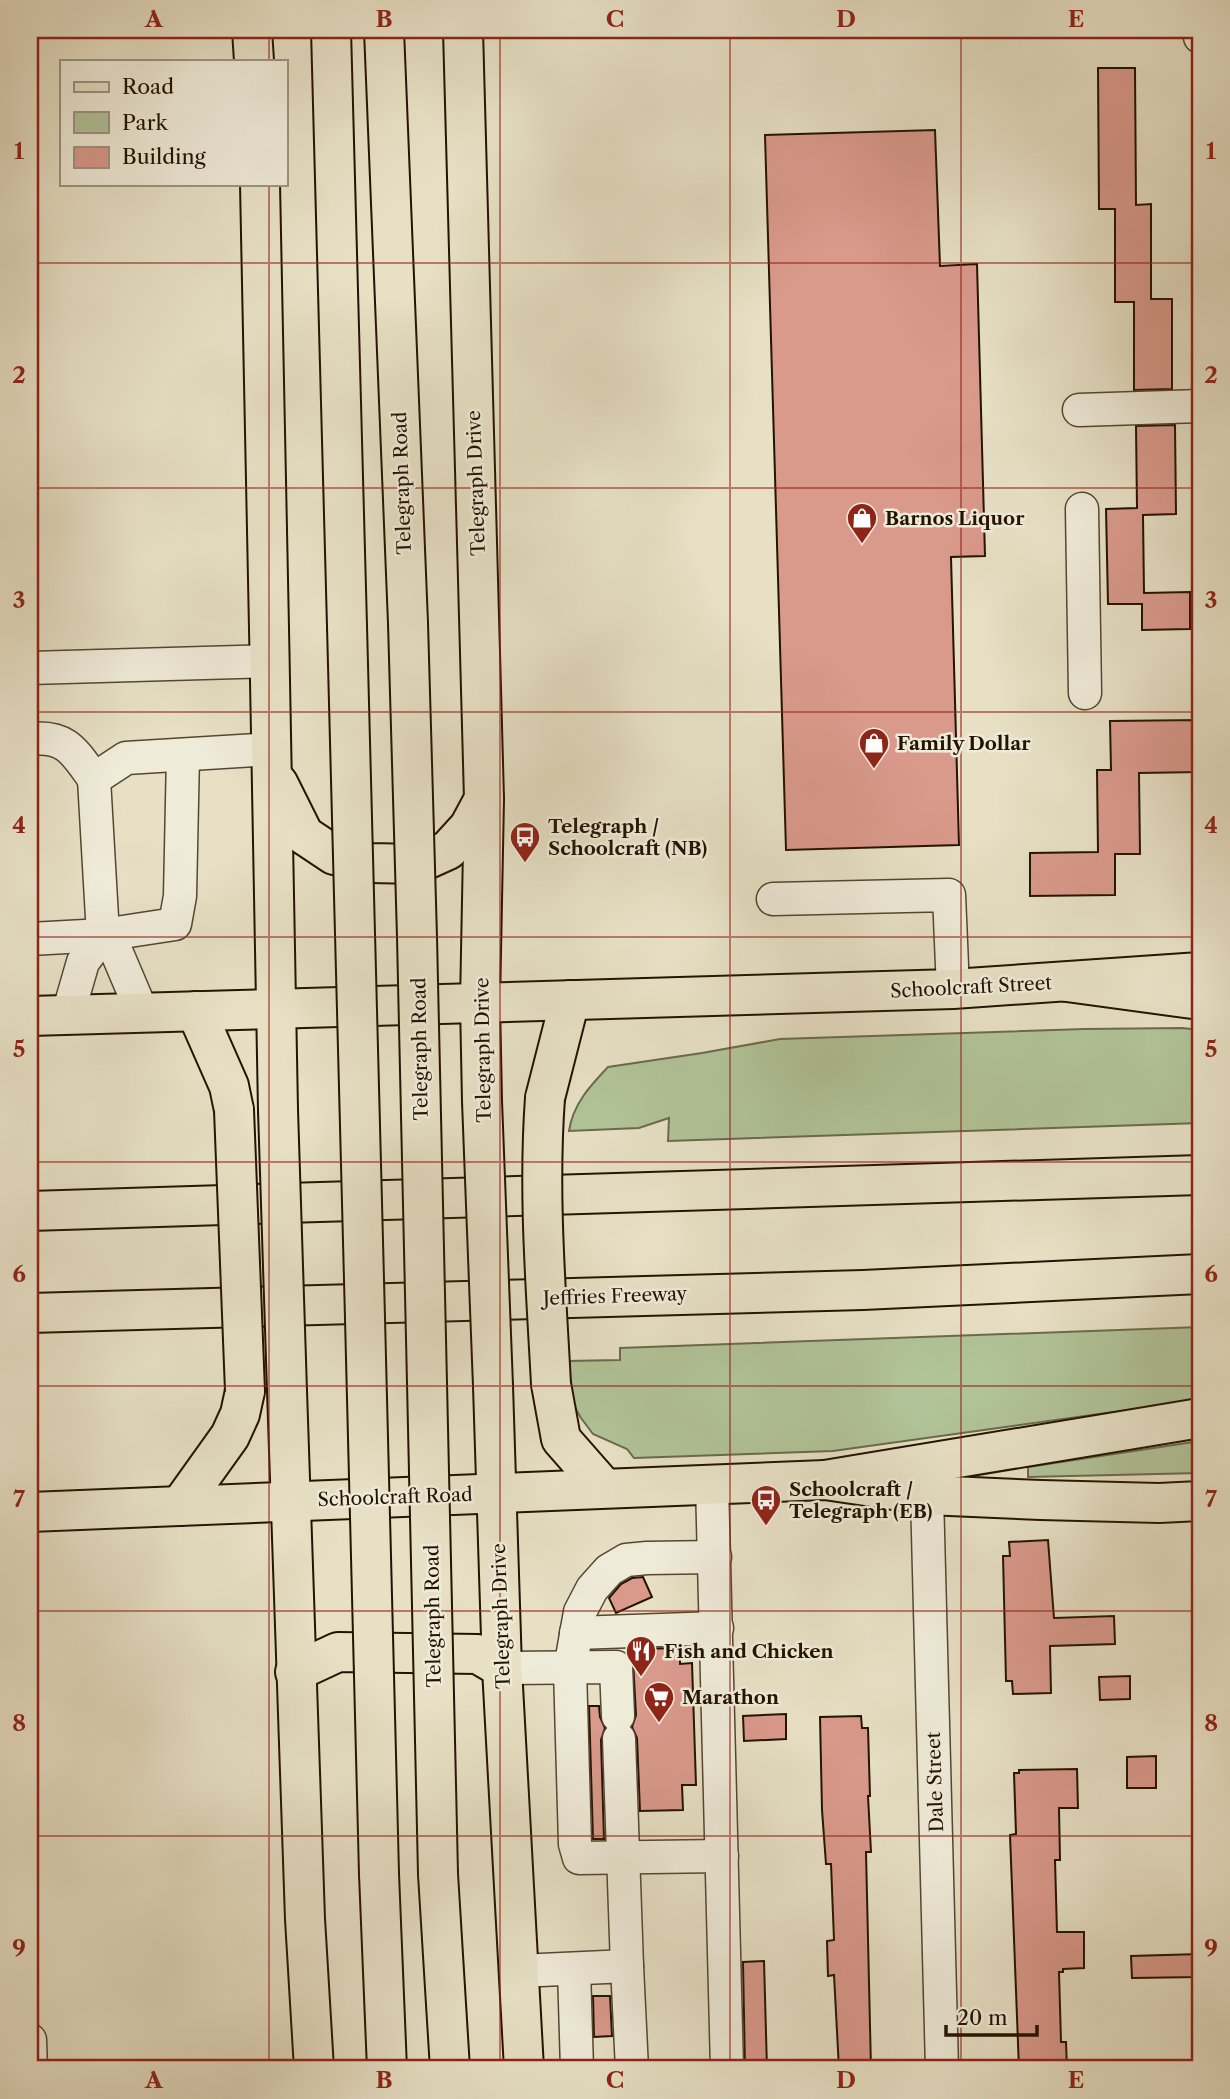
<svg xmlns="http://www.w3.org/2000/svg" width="1230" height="2099" viewBox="0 0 1230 2099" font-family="'Libre Caslon Text',serif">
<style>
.green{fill:#b1c398;stroke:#6a6b4c;stroke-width:2}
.building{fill:#d9998b;stroke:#231301;stroke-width:2}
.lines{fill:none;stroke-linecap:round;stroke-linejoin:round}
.minor-casing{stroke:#544632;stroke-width:35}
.major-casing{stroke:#231301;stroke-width:42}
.highway-casing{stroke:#231301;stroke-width:42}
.minor{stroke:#efebd9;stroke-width:32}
.major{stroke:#e7e0c5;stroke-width:38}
.highway{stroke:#e7e0c5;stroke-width:38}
.major-bridge-casing{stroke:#231301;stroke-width:42;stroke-linecap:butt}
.major-bridge{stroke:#e7e0c5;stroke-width:38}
.grid{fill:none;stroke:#8f2418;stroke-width:2;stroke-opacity:0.55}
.labels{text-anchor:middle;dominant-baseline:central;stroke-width:5;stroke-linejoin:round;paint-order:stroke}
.street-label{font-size:19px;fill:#231301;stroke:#efebd9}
.poi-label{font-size:19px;font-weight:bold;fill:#231301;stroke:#efebd9;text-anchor:start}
.neatline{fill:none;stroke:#8f2418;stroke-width:2.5}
.grid-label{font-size:23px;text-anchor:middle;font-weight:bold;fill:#8f2418}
</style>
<rect width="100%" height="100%" fill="#e7e0c5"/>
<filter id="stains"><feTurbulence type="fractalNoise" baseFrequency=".00286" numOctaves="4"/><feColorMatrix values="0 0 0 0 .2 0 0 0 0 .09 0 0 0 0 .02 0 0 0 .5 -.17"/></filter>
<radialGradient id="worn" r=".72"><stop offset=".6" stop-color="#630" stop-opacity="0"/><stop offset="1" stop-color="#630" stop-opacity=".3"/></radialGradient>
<g class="green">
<path d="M1182,1028L1200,1030V1123L668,1141L669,1118L639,1128L569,1131C573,1104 590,1086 608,1067L702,1053L780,1039L1084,1029Z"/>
<path d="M1200,1327V1400L833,1451L634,1458L627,1449L593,1434L581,1418L570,1399L567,1361L620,1360V1348Z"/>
<path d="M1200,1441V1473L1028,1477V1467Z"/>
</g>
<g class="building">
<path d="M1098,68H1135L1136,205L1151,204V299H1172V389L1134,390V302H1115V209H1099Z"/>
<path d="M935,130L940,266L977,264L985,556L951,557L959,845L786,850L765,135Z"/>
<path d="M1175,425L1176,514L1143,515L1144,593L1190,592V629L1142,630V604H1108L1106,509L1137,508L1136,426Z"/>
<path d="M1200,720V772L1139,773L1140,854H1115V895L1030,896V853L1098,852L1097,770H1111L1110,721Z"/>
<path d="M1048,1540L1054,1618L1114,1616L1115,1644L1050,1646L1051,1693L1013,1694L1012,1681H1006L1003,1556H1010L1009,1542Z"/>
<path d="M643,1577L652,1597L616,1613L609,1598L621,1584L632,1578Z"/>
<path d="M680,1648V1664L692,1663L696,1785H682L683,1810L640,1811L637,1738L632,1727L636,1715L633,1661L637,1660L632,1649Z"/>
<path d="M1130,1676V1699L1100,1700L1099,1677Z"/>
<path d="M589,1706H599L600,1717L605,1728L601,1740L604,1839H593Z"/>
<path d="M786,1714V1739L744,1741L743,1716Z"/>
<path d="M861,1716L862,1728H868L870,1796H868L871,1852H866L871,2069H839L834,1975L828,1976L827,1941L834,1940L831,1864H826L822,1810L820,1717Z"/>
<path d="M1156,1756V1788H1127V1757Z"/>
<path d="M1077,1769L1078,1808H1059L1060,1860H1055L1057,1932H1084V1968L1063,1969V1972H1059L1061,2042H1066L1067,2069H1019L1010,1835L1016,1834L1014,1773H1019V1770Z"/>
<path d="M1200,1954V1977L1132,1978L1131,1956Z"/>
<path d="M764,1961L767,2069H745L743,1962Z"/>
<path d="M593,1996H610L612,2036L594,2037Z"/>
</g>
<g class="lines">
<g class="minor-casing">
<g id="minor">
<path d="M1199,30L1200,37"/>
<path d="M1079,410L1200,406"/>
<path d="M1082,509L1085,693"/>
<path d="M30,668L271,661"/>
<path d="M30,739C66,735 74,751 94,779"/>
<path d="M773,899L949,895L953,989"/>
<path d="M103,935L94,779L126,758L273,749"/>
<path d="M30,939L103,935L175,924L180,896L183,755"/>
<path d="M68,1014L83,962L103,935L114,946L142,1012"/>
<path d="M712,1484L727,2069"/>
<path d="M927,1495L942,2069"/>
<path d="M715,1557L647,1558L626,1560L609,1570L592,1589L580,1612L570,1669L575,1844L579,1858L722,1856"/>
<path d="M576,1633L717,1628"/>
<path d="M502,1668L616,1667L618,1716"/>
<path d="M619,1739L627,1966"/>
<path d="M574,1969L577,2069"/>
<path d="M519,1971L627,1966L632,2069"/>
<path d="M30,2040L31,2069"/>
</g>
</g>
<g class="major-casing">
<g id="major">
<path d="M252,30L254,61"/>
<path d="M331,30L347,626"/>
<path d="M384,30L408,623"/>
<path d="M463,30L484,799L480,1003L482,1101"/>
<path d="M260,184C267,493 272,801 278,1110"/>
<path d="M278,783L304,835L334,855L371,863L417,864L448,850L469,827L484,799"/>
<path d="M196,1011L229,1086L234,1110"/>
<path d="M30,1016L953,989L1200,972"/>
<path d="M545,1098L570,1000"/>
<path d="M551,1384L561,1439L604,1488"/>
<path d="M493,1386L502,1668L524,2069"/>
<path d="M287,1391L305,1919L314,2069"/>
<path d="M180,1506L230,1436L240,1414L245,1391"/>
<path d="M30,1512L825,1480L927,1495L1041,1500L1159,1503L1200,1501"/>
<path d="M295,1672L338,1652L478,1654L502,1668"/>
<path d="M379,1874L387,2069"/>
<path d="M438,1874L450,2069"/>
</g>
</g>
<g class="highway-casing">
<g id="highway">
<path d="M1067,982L1200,1000"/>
<path d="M30,1211L1200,1175"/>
<path d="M30,1313L863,1290L1200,1274"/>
<path d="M825,1480L1200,1418"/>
</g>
</g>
<use href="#minor" class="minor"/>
<use href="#major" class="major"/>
<use href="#highway" class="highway"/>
<g class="major-bridge-casing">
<g id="major-bridge">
<path d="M408,623L417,937L438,1874"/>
<path d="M347,626C360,1042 367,1458 379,1874"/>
<path d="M545,1098C538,1193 546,1289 551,1384"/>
<path d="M482,1101L493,1386"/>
<path d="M234,1110L245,1391"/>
<path d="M278,1110L287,1391"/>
</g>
</g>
<use href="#major-bridge" class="major-bridge"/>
</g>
<path class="grid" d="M269,30V61M500,30V2069M730,30V2069M961,30V2069M269,184V2069M30,263H1200M30,488H1200M30,712H1200M30,937H1200M30,1162H1200M30,1386H1200M30,1611H1200M30,1836H1200"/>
<defs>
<g id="shop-pin" transform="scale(1.575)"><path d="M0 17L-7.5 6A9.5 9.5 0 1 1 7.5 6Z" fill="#8f2418" stroke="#efebd9"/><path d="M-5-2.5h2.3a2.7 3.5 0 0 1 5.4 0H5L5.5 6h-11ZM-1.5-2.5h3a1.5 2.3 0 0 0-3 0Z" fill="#fff"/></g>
<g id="bus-pin" transform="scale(1.575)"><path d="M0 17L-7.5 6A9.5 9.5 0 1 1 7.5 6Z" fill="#8f2418" stroke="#efebd9"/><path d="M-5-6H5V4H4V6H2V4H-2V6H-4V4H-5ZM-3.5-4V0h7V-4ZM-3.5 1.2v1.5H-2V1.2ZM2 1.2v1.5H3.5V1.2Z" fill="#fff"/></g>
<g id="restaurant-pin" transform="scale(1.575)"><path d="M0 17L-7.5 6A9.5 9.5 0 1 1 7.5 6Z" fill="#8f2418" stroke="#efebd9"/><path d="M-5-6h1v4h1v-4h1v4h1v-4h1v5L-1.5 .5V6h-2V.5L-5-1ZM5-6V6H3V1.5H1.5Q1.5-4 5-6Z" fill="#fff"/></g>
<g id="supermarket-pin" transform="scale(1.575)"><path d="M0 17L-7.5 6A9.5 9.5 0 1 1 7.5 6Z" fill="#8f2418" stroke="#efebd9"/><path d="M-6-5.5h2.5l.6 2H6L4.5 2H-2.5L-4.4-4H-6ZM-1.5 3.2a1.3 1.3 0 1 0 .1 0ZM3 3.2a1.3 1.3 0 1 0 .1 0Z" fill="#fff"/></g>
</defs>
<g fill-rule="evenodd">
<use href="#shop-pin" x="862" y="518"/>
<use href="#shop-pin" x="874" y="743"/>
<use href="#bus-pin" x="525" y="837"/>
<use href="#bus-pin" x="766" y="1500"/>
<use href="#restaurant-pin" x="641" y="1651"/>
<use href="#supermarket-pin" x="659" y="1697"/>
</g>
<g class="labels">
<g class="street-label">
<text transform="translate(402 483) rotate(-92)">Telegraph Road</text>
<text transform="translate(476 483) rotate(-92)">Telegraph Drive</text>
<text transform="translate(971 987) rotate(-3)">Schoolcraft Street</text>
<text transform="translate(420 1049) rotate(-91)">Telegraph Road</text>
<text transform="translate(483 1050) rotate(-91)">Telegraph Drive</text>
<text transform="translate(615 1296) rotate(-2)">Jeffries Freeway</text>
<text transform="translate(395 1497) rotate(-2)">Schoolcraft Road</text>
<text transform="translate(433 1616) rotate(-91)">Telegraph Road</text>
<text transform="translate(501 1616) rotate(-92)">Telegraph Drive</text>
<text transform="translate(935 1782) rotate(-92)">Dale Street</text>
</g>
<g class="poi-label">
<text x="885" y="518">Barnos Liquor</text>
<text x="897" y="743">Family Dollar</text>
<text x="548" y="826">Telegraph /<tspan x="548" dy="22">Schoolcraft (NB)</tspan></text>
<text x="789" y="1489">Schoolcraft /<tspan x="789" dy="22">Telegraph (EB)</tspan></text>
<text x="664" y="1651">Fish and Chicken</text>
<text x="682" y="1697">Marathon</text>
</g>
</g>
<rect width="1230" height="2099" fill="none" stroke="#e7e0c5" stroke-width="77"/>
<rect x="60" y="60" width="228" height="126" fill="#efebd9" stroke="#9d9583" stroke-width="2"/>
<rect x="74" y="82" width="35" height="10" fill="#e7e0c5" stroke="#9d9583" stroke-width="2"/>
<text x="122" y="94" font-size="21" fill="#231301">Road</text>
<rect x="74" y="112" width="35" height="21" fill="#b1c398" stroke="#9d9583" stroke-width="2"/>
<text x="122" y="130" font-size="21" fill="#231301">Park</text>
<rect x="74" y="147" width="35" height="21" fill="#d9998b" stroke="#9d9583" stroke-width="2"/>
<text x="122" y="164" font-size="21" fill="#231301">Building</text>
<path d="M946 2025v10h91v-10" fill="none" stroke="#231301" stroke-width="3.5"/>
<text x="957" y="2025" font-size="21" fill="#231301" stroke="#efebd9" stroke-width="5" paint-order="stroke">20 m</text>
<rect x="38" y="38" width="1154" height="2022" class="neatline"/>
<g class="grid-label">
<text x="154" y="27">A</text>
<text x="384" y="27">B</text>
<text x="615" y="27">C</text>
<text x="846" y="27">D</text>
<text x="1076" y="27">E</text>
<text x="19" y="159">1</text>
<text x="1211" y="159">1</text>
<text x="19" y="383">2</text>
<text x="1211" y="383">2</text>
<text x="19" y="608">3</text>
<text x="1211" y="608">3</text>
<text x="19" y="833">4</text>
<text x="1211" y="833">4</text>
<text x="19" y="1057">5</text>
<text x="1211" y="1057">5</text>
<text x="19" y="1282">6</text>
<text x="1211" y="1282">6</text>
<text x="19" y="1507">7</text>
<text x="1211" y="1507">7</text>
<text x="19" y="1731">8</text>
<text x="1211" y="1731">8</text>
<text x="19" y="1956">9</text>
<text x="1211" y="1956">9</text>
<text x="154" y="2088">A</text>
<text x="384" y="2088">B</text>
<text x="615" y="2088">C</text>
<text x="846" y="2088">D</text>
<text x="1076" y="2088">E</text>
</g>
<rect width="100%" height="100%" filter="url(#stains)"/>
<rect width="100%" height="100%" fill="url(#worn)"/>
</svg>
